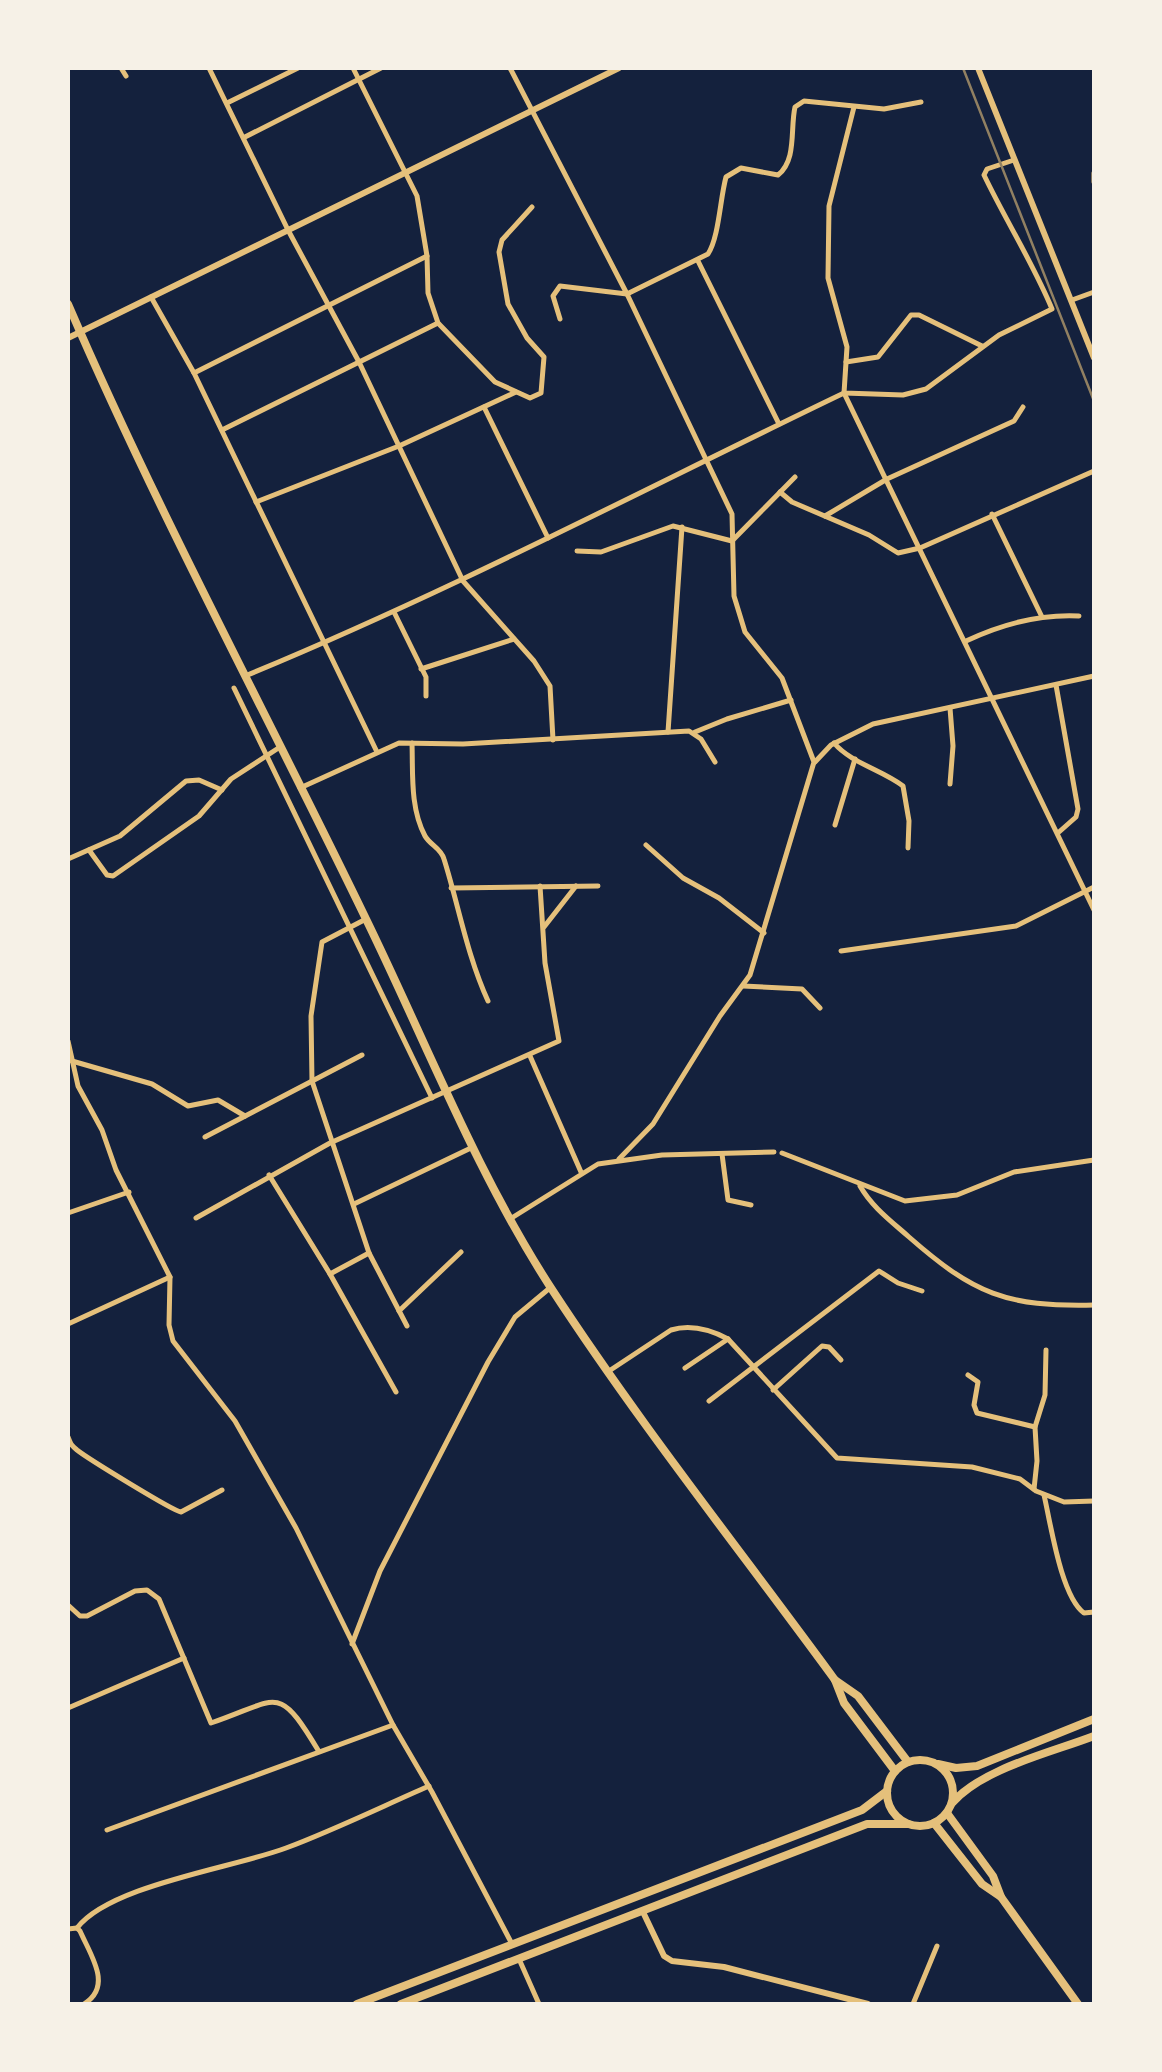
<svg xmlns="http://www.w3.org/2000/svg" width="1162" height="2072" viewBox="0 0 1162 2072" font-family="Overpass,sans-serif">
<style>
.lines{fill:none;stroke-linecap:round;stroke-linejoin:round}
.minor{stroke:#e5c07b;stroke-width:5}
.tertiary{stroke:#e5c07b;stroke-width:6}
.secondary{stroke:#e5c07b;stroke-width:8}
.primary{stroke:#e5c07b;stroke-width:8}
.rail{stroke:#918062;stroke-width:2.5}
</style>
<rect width="100%" height="100%" fill="#14213d"/>
<g class="lines">
<g class="minor">
<path d="M121,68L126,76"/>
<path d="M209,68L288,230L359,362L463,581L534,661L550,686L553,740"/>
<path d="M353,68L417,196L427,256L428,293L438,323L495,382L530,398L541,393L544,357L527,338L508,304L499,252L502,240L532,207"/>
<path d="M510,68L627,294L732,514L734,596L745,632L782,678L814,762L750,975L720,1016L653,1124L619,1159"/>
<path d="M227,103L298,68"/>
<path d="M854,107L829,206L828,278L847,347L844,393L903,395L926,389L999,335L1052,309C1033,263 1006,221 984,175L987,169L1014,160"/>
<path d="M245,137L381,68"/>
<path d="M1094,173V182"/>
<path d="M698,261L779,424"/>
<path d="M151,297L194,373L377,752"/>
<path d="M1072,300L1094,292"/>
<path d="M560,319L553,296L560,286L627,294L708,254C719,237 720,199 726,177L741,168L778,175C797,160 790,129 795,107L804,101L884,109L921,102"/>
<path d="M846,362L878,357L911,315H919L982,346"/>
<path d="M194,373L427,256"/>
<path d="M484,407L548,538"/>
<path d="M222,430L438,323"/>
<path d="M780,492L792,502L869,535L898,553L920,548L1094,471"/>
<path d="M256,502L399,446L516,392"/>
<path d="M992,514L1042,617"/>
<path d="M825,516L887,479L1014,421L1023,407"/>
<path d="M577,551L601,552L673,526L732,541L795,477"/>
<path d="M394,612L426,677V696"/>
<path d="M966,641C1002,624 1039,614 1079,616"/>
<path d="M421,669L514,639"/>
<path d="M245,676C449,592 644,489 844,393L1094,910"/>
<path d="M1056,685L1078,809L1076,817L1059,832"/>
<path d="M234,688L432,1098"/>
<path d="M950,708L953,746L950,784"/>
<path d="M668,732L682,527"/>
<path d="M695,732L727,719L791,700"/>
<path d="M412,743C413,773 410,808 425,836C430,845 441,848 444,859C459,907 467,955 488,1001"/>
<path d="M834,743C851,763 882,770 903,786L909,821L908,848"/>
<path d="M815,762L831,745L873,724L1094,676"/>
<path d="M300,788L399,743L463,744L689,731L701,739L715,762"/>
<path d="M835,825L855,759"/>
<path d="M646,845L683,878L719,898L764,933"/>
<path d="M89,850L107,875L113,876L199,816L231,779L280,747"/>
<path d="M68,859L120,836L186,781L199,780L222,790"/>
<path d="M451,888L598,886"/>
<path d="M366,919L322,942L311,1016L312,1081L369,1253L407,1326"/>
<path d="M544,927L576,886"/>
<path d="M841,951L1016,926L1094,887"/>
<path d="M743,986L802,989L820,1008"/>
<path d="M68,1041L78,1086L102,1130L116,1170L170,1277L169,1325L173,1341L235,1421L296,1528L393,1725L432,1792L512,1944"/>
<path d="M530,1056L581,1172"/>
<path d="M72,1061L152,1084L188,1106L218,1100L245,1116"/>
<path d="M205,1137L362,1055"/>
<path d="M782,1153L905,1201L957,1195L1014,1172L1094,1160"/>
<path d="M722,1154L728,1200L751,1205"/>
<path d="M269,1175L330,1274L396,1392"/>
<path d="M860,1186C872,1207 891,1221 909,1237C974,1294 1006,1307 1094,1305"/>
<path d="M354,1204L473,1147"/>
<path d="M68,1213L129,1192"/>
<path d="M196,1218L330,1143L559,1041L545,963L540,886"/>
<path d="M510,1219L598,1164L662,1155L774,1152"/>
<path d="M330,1274L369,1253"/>
<path d="M399,1311L461,1252"/>
<path d="M68,1324L170,1277"/>
<path d="M685,1368L728,1339"/>
<path d="M609,1371L671,1330C691,1324 711,1330 728,1339L837,1458L972,1467L1020,1479L1036,1491L1064,1502L1094,1501"/>
<path d="M968,1375L978,1382L974,1405L977,1413L1035,1427"/>
<path d="M773,1390L822,1346L829,1347L841,1360"/>
<path d="M709,1401L879,1271L898,1283L922,1291"/>
<path d="M68,1437C71,1444 70,1444 77,1450C87,1458 173,1511 181,1512L222,1490"/>
<path d="M1034,1489L1037,1461L1035,1427L1045,1395L1046,1350"/>
<path d="M1044,1495C1051,1525 1061,1596 1084,1613L1094,1612"/>
<path d="M68,1605L80,1616H87L135,1591L147,1590L159,1599L211,1723C279,1700 277,1682 318,1750"/>
<path d="M352,1644L380,1571L488,1362L515,1317L551,1287"/>
<path d="M68,1708L184,1658"/>
<path d="M107,1830L393,1725"/>
<path d="M77,1928C110,1885 233,1868 286,1848C334,1830 381,1807 429,1786"/>
<path d="M68,1929L77,1928L80,1931C91,1956 113,1986 84,2004"/>
<path d="M519,1959L539,2004"/>
<path d="M913,2004L937,1946"/>
</g>
<g class="tertiary">
<path d="M978,68L1094,358"/>
<path d="M68,338L619,68"/>
<path d="M643,1912L664,1956L672,1961L724,1967L868,2004"/>
</g>
<g class="secondary">
<path d="M68,304C158,513 267,714 366,919C426,1042 476,1172 551,1288C639,1423 740,1550 835,1680L844,1703L895,1771"/>
<path d="M835,1680L858,1696L908,1762"/>
<path d="M947,1813L993,1876L1001,1897L1078,2004"/>
<path d="M934,1823L982,1884L1001,1897"/>
</g>
<g class="primary">
<circle cx="920" cy="1793" r="33"/>
<path d="M938,1764L956,1768L977,1766L1094,1719"/>
<path d="M952,1803C983,1768 1050,1753 1094,1736"/>
<path d="M357,2004L862,1810L887,1791"/>
<path d="M401,2004L867,1824H908"/>
</g>
<path class="rail" d="M963,68L1094,401"/>
</g>
<rect width="1162" height="2072" fill="none" stroke="#f6f1e7" stroke-width="140"/>
</svg>
